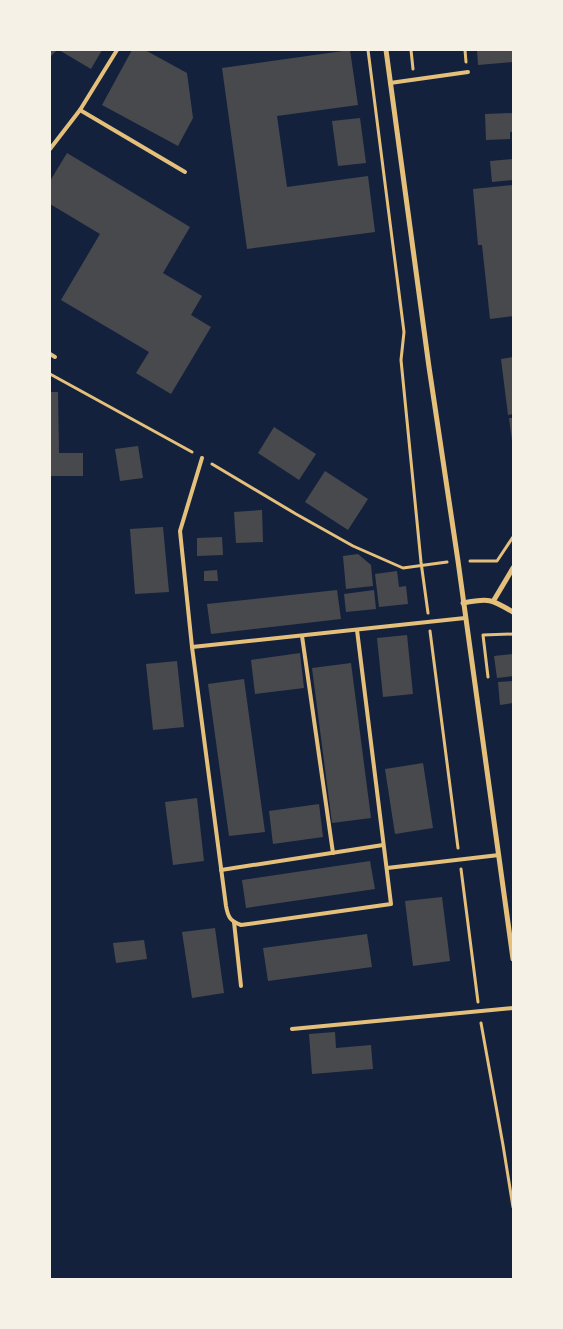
<svg xmlns="http://www.w3.org/2000/svg" width="563" height="1329" viewBox="0 0 563 1329" font-family="'IBM Plex Sans',sans-serif">
<style>
.building{fill:#48494c}
.lines{fill:none;stroke-linecap:round;stroke-linejoin:round}
.path{stroke:#e5c07b;stroke-width:3}
.service{stroke:#e5c07b;stroke-width:4}
.minor{stroke:#e5c07b;stroke-width:5}
</style>
<rect width="100%" height="100%" fill="#14213d"/>
<g class="building">
<path d="M50,50H57L50,57Z"/>
<path d="M59,50H102L91,69Z"/>
<path d="M132,50H145L187,73L193,118L178,146L102,105Z"/>
<path d="M350,50L358,105L277,116L287,187L368,176L375,232L247,249L222,68Z"/>
<path d="M477,50H513V62L478,65Z"/>
<path d="M513,113V132H510V139L486,140L485,114Z"/>
<path d="M360,118L366,163L338,166L332,121Z"/>
<path d="M67,153L190,227L163,273L202,296L191,315L211,327L171,394L136,373L149,352L61,300L100,234L50,204V181Z"/>
<path d="M513,159V180L492,182L490,161Z"/>
<path d="M513,185V316L490,319L482,245H478L473,189Z"/>
<path d="M513,357V414L508,415L501,359Z"/>
<path d="M50,392H58L59,453H83V476H51Z"/>
<path d="M509,418H513V440L512,441Z"/>
<path d="M274,427L316,454L299,480L258,453Z"/>
<path d="M138,446L143,478L120,481L115,449Z"/>
<path d="M325,471L368,499L348,530L305,502Z"/>
<path d="M262,510L263,542L236,543L234,512Z"/>
<path d="M163,527L169,592L135,594L130,529Z"/>
<path d="M222,537L223,555L197,556V538Z"/>
<path d="M358,554L371,565L373,586L346,589L343,556Z"/>
<path d="M217,570L218,581H204V571Z"/>
<path d="M397,571L399,587L406,586L408,604L379,607L375,574Z"/>
<path d="M337,590L341,619L211,634L207,604Z"/>
<path d="M374,590L376,609L346,612L344,594Z"/>
<path d="M407,635L413,694L383,697L377,638Z"/>
<path d="M300,653L304,688L255,694L251,660Z"/>
<path d="M513,654V676L497,678L494,656Z"/>
<path d="M177,661L184,727L153,730L146,664Z"/>
<path d="M351,663L371,818L332,823L312,668Z"/>
<path d="M244,679L265,832L229,836L208,684Z"/>
<path d="M513,681V703L500,705L498,682Z"/>
<path d="M423,763L433,828L395,834L385,769Z"/>
<path d="M197,798L204,861L173,865L165,802Z"/>
<path d="M319,804L323,837L273,844L269,811Z"/>
<path d="M370,861L375,889L246,908L242,880Z"/>
<path d="M442,897L450,961L413,966L405,901Z"/>
<path d="M215,928L224,993L192,998L182,932Z"/>
<path d="M367,934L372,967L268,981L263,948Z"/>
<path d="M144,940L147,959L116,963L113,943Z"/>
<path d="M335,1032L336,1048L371,1045L373,1069L312,1074L309,1034Z"/>
</g>
<g class="lines">
<g class="path">
<path d="M368,50L404,332L401,360L421,562L428,613"/>
<path d="M411,50L413,69"/>
<path d="M465,50L466,62"/>
<path d="M50,374L192,452"/>
<path d="M212,464L296,514L353,546L403,568L447,562"/>
<path d="M470,561H497L513,537"/>
<path d="M430,631L458,848"/>
<path d="M488,677L483,635L513,634"/>
<path d="M461,869L478,1002"/>
<path d="M481,1023L503,1145L513,1207"/>
</g>
<g class="service">
<path d="M390,83L468,72"/>
<path d="M80,110L185,172"/>
<path d="M50,149L80,110L117,50"/>
<path d="M50,354L55,357"/>
<path d="M202,458L180,531L192,647L226,906C228,917 230,921 241,925L391,904L357,630"/>
<path d="M302,636L333,853"/>
<path d="M192,647L465,618"/>
<path d="M387,868L499,855"/>
<path d="M221,870L383,845"/>
<path d="M234,922L241,986"/>
<path d="M292,1029L513,1008"/>
</g>
<g class="minor">
<path d="M386,50L429,367L458,561L513,959"/>
<path d="M494,600L513,568"/>
<path d="M463,603C489,598 491,599 513,612"/>
</g>
</g>
<rect width="563" height="1329" fill="none" stroke="#f6f1e7" stroke-width="102"/>
</svg>
